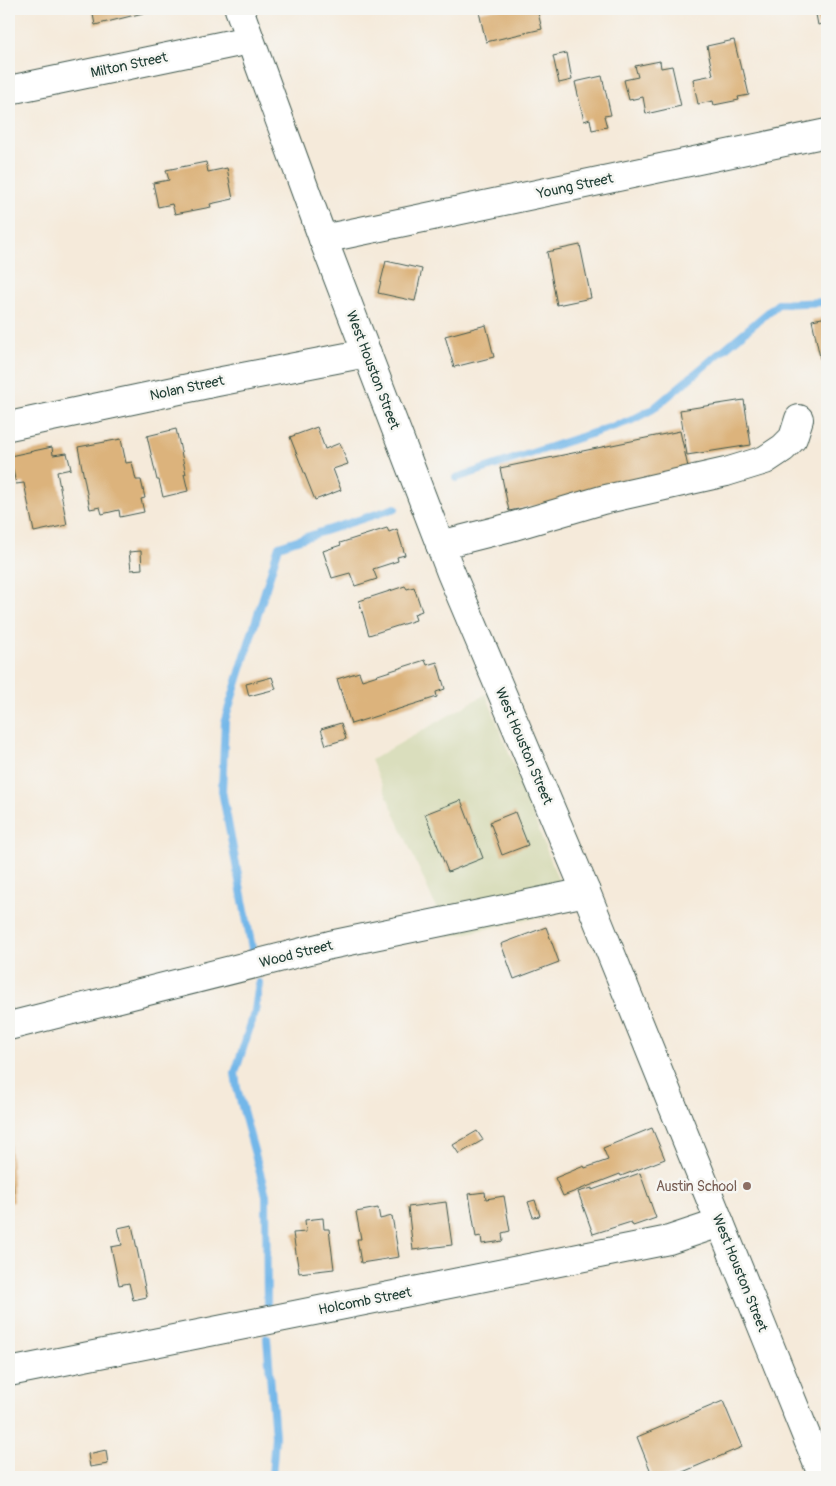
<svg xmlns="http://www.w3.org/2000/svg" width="836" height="1486" viewBox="0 0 836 1486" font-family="Pangolin,sans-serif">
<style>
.built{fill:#dadebd}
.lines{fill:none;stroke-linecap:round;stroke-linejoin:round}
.stream{stroke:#73b7e9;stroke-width:8}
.building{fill:#dcb37c}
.minor-casing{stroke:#3f574d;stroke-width:30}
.major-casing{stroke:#3f574d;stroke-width:30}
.minor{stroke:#fff;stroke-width:28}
.major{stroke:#fff;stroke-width:28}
.education-dot{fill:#8d6e63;stroke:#f6f6f2;stroke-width:2}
.labels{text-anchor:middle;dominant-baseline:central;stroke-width:5;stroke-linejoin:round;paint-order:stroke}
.street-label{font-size:14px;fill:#1f3d34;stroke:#f6f6f2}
.education-label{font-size:14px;fill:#785e54;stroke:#f6f6f2;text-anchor:end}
</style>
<rect width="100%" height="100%" fill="#f6f6f2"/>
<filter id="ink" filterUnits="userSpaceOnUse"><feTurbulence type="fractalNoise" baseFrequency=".02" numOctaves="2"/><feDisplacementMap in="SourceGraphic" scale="10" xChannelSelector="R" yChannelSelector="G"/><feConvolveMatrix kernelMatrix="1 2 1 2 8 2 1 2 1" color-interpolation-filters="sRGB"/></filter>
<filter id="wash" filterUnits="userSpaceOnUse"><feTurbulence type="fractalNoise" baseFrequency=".0096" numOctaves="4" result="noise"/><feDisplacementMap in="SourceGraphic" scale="20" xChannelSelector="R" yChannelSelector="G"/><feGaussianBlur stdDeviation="1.12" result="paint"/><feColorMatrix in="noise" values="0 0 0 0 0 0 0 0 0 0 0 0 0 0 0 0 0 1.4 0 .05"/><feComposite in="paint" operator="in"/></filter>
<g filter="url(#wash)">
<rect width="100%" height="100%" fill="#f5eada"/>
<path class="built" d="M486,694L570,910L449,937L371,760Z"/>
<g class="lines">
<g class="stream">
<path d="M456,478L630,421L653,409L778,304L827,302"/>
<path d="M252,948L222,791L225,720L279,546L395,508"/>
<path d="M259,983L255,1011L235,1073L237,1088L266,1195L267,1307"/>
<path d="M267,1338L275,1436L272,1477"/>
</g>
</g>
<g id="blocks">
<g class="building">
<path d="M92,9H142L143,13L95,25Z"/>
<path d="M495,9H537L542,29L486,42L479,12Z"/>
<path d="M815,9H827V23L818,25Z"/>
<path d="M734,40L741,69H743L749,95L738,97L739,100L714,105L713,101L698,104L693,79L713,75L707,46Z"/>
<path d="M567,53L572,80L559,83L553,56Z"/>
<path d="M660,61L661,68L672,66L681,106L646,114L643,97L629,100L624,80L638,77L635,66Z"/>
<path d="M602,76L611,115L604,116L607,127L592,130L590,119L584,121L575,82Z"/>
<path d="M206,162L208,172L227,168L233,199L210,204L211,207L175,214L172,204L158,207L153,183L169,180L166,170Z"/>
<path d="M580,245L591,298L557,305L547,252Z"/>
<path d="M386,261L422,269L415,301L378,293Z"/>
<path d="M827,317V361L821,362L812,320Z"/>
<path d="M486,325L494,357L454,367L445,336Z"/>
<path d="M744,400L751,445L687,455L680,410Z"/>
<path d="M317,427L325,449L340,443L348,464L333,469L341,490L315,500L290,437Z"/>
<path d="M176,429L186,474H184L188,491L163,497L159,480H157L147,436Z"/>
<path d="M680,431L688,467L671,478L509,511L500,468Z"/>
<path d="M121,439L126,463L132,462L136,480H141L145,498L141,499L144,512L120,517L119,510L102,514L100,507L90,509L78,447Z"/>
<path d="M52,447L53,455L67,453L71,469L57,472L67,525L34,532L24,483L16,484L10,456Z"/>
<path d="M387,528L389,532L397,529L405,555L397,557L398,561L373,569L377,579L355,586L350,573L332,578L323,551L341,545L340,543Z"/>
<path d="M141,551L142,569L131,570L129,552Z"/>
<path d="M405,586L407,589L414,587L422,611L414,614L416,620L369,635L359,601Z"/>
<path d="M425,660L427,665L437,662L445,689L436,692L437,697L351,724L337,679L359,672L362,680Z"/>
<path d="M272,677L276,689L249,696L246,684Z"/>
<path d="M341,723L346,739L326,745L321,729Z"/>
<path d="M461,800L483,858L448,872L425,814Z"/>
<path d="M515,812L528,845L502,855L490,822Z"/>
<path d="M546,927L559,962L514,979L501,944Z"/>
<path d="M652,1128L665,1159L621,1176L620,1174L563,1196L555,1178L584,1166L585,1168L608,1160L603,1148Z"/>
<path d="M477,1131L483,1140L459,1154L453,1145Z"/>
<path d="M9,1138H10L14,1202L9,1203Z"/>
<path d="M640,1173L656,1218L633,1226L631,1222L593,1234L578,1192L592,1188V1190Z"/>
<path d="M485,1192L486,1199L504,1196L510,1231L502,1233L503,1241L482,1244L481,1236L476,1237L469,1194Z"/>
<path d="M535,1200L540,1216L533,1217L528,1202Z"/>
<path d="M446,1202L452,1245L413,1250L408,1207Z"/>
<path d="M378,1208L380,1219L392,1216L399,1257L361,1263L357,1239H361L356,1212Z"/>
<path d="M323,1218L324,1229H329L334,1269L299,1273L293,1233L306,1232L305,1220Z"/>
<path d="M132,1225L147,1297L133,1300L129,1283L119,1285L111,1247L122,1245L118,1228Z"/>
<path d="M723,1401L742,1447L671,1477H653L637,1437Z"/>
<path d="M106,1450L108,1464L90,1467L88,1454Z"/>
</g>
</g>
</g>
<g filter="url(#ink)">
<use href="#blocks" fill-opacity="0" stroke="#3f574d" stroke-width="1"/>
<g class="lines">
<g class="minor-casing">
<g id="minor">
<path d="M9,90L249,40"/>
<path d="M323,239L827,133"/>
<path d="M9,426L217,382L367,353"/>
<path d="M440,545L507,528L602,500L726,472L765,460L783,448L793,438L799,419"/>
<path d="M9,1026L330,945L586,892"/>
<path d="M9,1372L669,1240L720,1223"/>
</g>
</g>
<g class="major-casing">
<path id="major" d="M239,9L323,239L451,573L586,892L823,1477"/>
</g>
<use href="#minor" class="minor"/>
<use href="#major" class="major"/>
</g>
</g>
<circle class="education-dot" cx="747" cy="1186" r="5"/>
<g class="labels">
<g class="street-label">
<text transform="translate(129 65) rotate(-12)">Milton Street</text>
<text transform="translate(575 186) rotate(-12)">Young Street</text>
<text transform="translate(373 370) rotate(69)">West Houston Street</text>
<text transform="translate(187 388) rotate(-12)">Nolan Street</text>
<text transform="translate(524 746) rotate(67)">West Houston Street</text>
<text transform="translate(296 954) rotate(-14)">Wood Street</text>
<text transform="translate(740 1273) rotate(68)">West Houston Street</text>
<text transform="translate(365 1301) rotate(-11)">Holcomb Street</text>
</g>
<g class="education-label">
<text x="737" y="1186">Austin School</text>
</g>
</g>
<rect width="836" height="1486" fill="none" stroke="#f6f6f2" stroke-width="30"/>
</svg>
